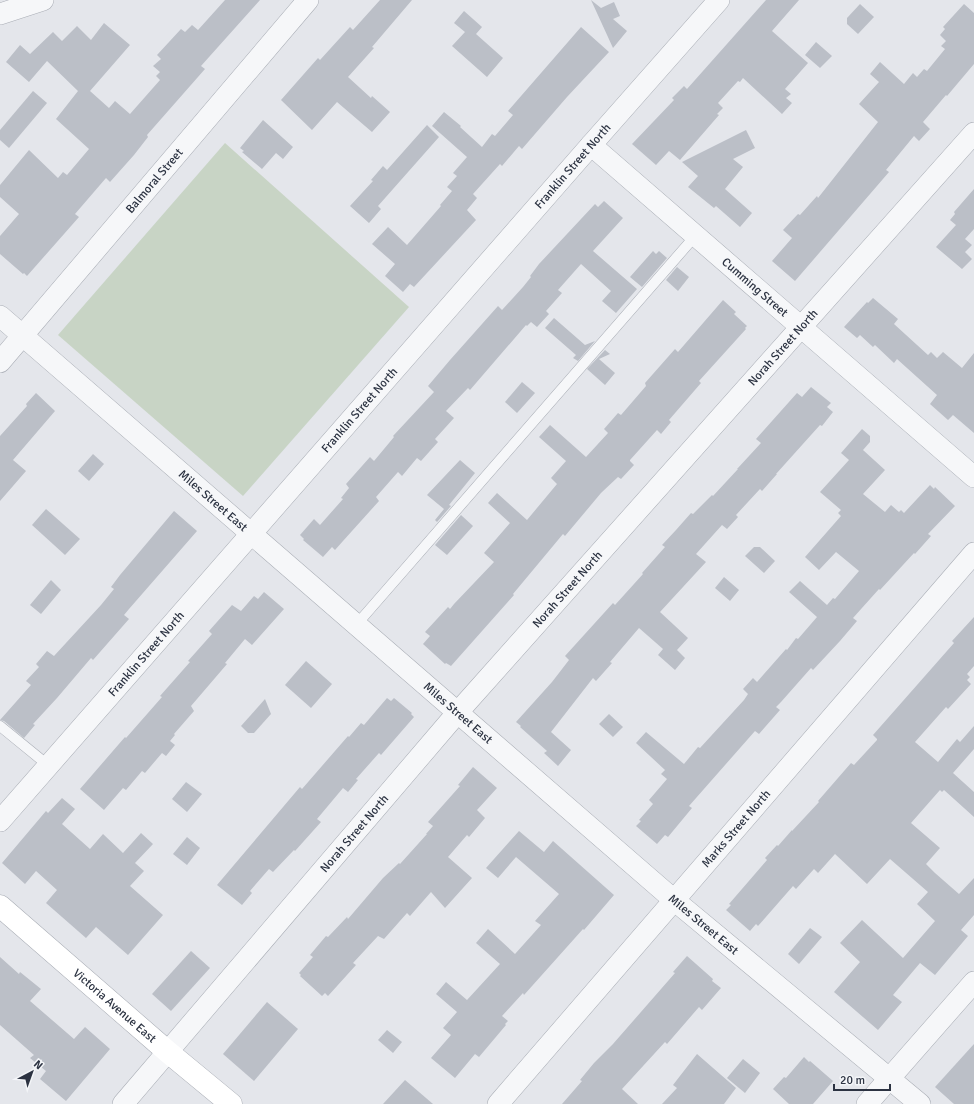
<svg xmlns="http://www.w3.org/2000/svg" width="974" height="1104" viewBox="0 0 974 1104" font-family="Signika,sans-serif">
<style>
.green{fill:#c8d4c5}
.building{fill:#bbbfc7}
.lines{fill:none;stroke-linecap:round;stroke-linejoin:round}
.lane-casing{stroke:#a9adb5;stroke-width:11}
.street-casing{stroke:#a9adb5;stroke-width:22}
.secondary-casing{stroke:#a9adb5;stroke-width:23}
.lane{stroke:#f6f7f9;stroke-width:10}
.street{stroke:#f6f7f9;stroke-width:21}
.secondary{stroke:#fff;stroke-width:22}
.labels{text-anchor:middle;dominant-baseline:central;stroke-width:4;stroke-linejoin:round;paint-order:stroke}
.street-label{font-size:12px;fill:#2c3342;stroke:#f3f5f8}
</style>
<rect width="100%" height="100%" fill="#e4e6eb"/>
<path class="green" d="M225,143L409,307L243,496L58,335Z"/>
<g class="building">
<path d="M225,0H260L201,66L205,69L147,135L148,137L134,155L110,182L106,178L75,214L79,217L27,276L24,273L23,274L0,254V236L19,214L0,197V185L29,150L58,178L63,172L67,175L89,149L56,119L78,91L47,61L29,82L6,62L20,45L30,54L53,32L62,41L77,26L91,40L104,23L130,45L90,91L109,108L115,101L130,114L160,80L156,76L160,72L153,66L161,59L157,55L181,29L185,32L192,25L198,30Z"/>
<path d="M380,0H412L372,47L374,48L348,77L371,98L372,96L390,112L372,132L337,102L312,130L281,100L318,58L320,60L350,27L353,30Z"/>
<path d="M591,0L601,8L614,2L620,16L613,19L627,31L613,48Z"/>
<path d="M766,0H799L772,31L808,63L785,89L791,94L786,98L792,103L782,114L743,78L740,82L738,81L718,103L723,108L717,114L719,115L680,160L669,151L656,165L632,144L674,100L672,98L684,86L687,89Z"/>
<path d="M860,4L874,17L858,34L847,24V18Z"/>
<path d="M964,4L974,13V64L947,96L946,95L923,122L930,129L919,141L914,136L886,170L889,172L795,281L772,261L792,238L783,230L798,214L800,215L817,196L818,198L878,122L859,104L879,82L870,74L880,62L904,84L913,73L917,77L924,69L927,71L945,49L941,46L946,41L940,35L945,29L943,27Z"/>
<path d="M464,11L482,27L476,34L503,58L487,77L452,46L465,32L454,23Z"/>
<path d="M581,27L609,52L567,97L522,149L519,146L502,166L500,164L473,194L477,198L467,210L476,220L414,287L410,284L403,292L385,276L395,264L372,244L388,227L407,245L441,206L440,205L452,191L447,187L457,176L453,173L467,157L432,126L444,112L461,126L460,127L482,147L492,134L495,136L513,115L508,111Z"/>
<path d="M816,42L832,56L820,68L805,55Z"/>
<path d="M33,91L47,103L9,148L0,140V130Z"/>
<path d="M263,120L293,147L283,159L276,153L262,169L242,152L244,151L240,148Z"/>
<path d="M427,125L439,137L378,206L381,209L369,223L350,206L373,181L371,180L383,166L387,170Z"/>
<path d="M746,130L755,148L733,159L743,167L725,189L752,213L740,227L716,206L714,208L688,187L698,176L682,162Z"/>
<path d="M974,189V229L965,239L972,245L965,252L972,259L962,269L936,247L956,225L950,220L955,214L954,212Z"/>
<path d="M604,201L623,218L593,251L637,289L616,313L602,301L611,291L581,264L558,290L562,293L546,311L549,314L537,327L531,322L527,326L526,325L470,390L468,388L446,411L454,418L435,439L438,442L421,461L417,458L402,476L398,472L376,497L379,501L343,541L335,550L332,547L323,557L303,540L304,539L300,535L314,519L320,525L343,499L341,498L349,488L346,484L370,457L374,461L394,437L393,436L434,392L428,386L450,360L498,306L502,310L523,287L531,277L530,276L539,264L595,204L598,207Z"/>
<path d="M653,251L656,254L659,251L667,258L642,287L630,277Z"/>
<path d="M677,267L689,277L678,291L666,280Z"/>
<path d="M873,298L898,319L894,324L928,355L931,352L937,358L943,352L962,368L974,353V433L953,415L948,420L930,404L937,395L897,359L894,363L875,345L873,347L860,335L857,338L844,327L867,302L868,303Z"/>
<path d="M723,300L736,312L734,314L747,326L745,328L746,329L699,381L701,383L669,420L671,422L661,434L657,430L630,460V461L634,465L621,479L618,477L601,493L565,536L563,534L513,594L514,595L451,666L446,663L445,664L423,644L430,636L425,632L448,607L450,609L454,604L494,562L484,553L510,523L488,503L497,493L527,520L557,484L551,478L566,461L539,437L550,425L586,457L608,433L604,429L618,413L621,415L646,386L645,383L675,349L678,352Z"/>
<path d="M554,318L585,345L595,341L578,361L573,358L576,355L545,328Z"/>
<path d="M605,350L610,354L599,359L615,373L605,385L587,369Z"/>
<path d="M522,382L535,393L517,413L505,402Z"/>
<path d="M811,387L831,403L827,407L833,412L822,426L820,425L776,474H777L762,491L760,489L736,515L738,517L727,529L722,525L696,554L706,562L660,612L688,638L677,650L685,658L675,670L658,655L663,649L639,628L610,662L612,663L596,681L593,678L551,732L571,750L558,766L544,753L547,751L520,727L521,726L516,722L552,682L569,660L565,656L613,603L615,605L643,574L642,573L665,547L662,545L676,530L691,513L693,514L712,495L713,496L738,469H737L761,443L756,439L797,393L802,397Z"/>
<path d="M36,393L55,411L13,460L26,471L0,501V436L27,406L26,404Z"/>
<path d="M862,429L870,436V442L863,450L885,470L863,494L885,512L891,505L899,512L901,510L904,513L930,485L934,489L935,487L955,506L928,534L931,536L915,554L914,553L880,590L879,589L853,618L857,621L840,641L813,670L811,668L781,702L776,707L780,710L759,734L755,731L689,806L692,808L668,837L665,835L657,844L636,826L641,821L639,820L653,804L649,800L667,779L661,774L665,770L636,743L646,732L684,764L698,747L700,748L744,700L748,694L743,689L753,678L757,682L786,649L787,650L796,638L798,639L817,617L789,592L800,581L827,605L833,598L835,599L859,571L836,552L819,570L805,557L841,516L838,513L841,510L820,492L849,460L841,453Z"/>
<path d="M93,454L104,464L89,481L78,471Z"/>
<path d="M460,460L475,473L449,505L451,506L437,522L435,520L444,509L427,495Z"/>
<path d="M46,509L80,539L65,555L32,525Z"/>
<path d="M174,511L197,531L129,609L124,615L129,619L93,660L91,658L57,698L33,724L35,725L24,738L4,721L0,720L31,685L26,681L39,667L36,664L47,651L54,656L101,605L114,589L111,587L120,575Z"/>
<path d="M461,515L473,526L447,555L435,545Z"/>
<path d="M754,547H760L775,561L764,573L745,556Z"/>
<path d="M724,577L739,590L730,601L715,588Z"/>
<path d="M51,580L61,590L41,614L30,605Z"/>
<path d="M264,592L284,609L252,645L245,639L225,663L227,664L191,706L194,711L174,734L175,735L170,741L175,745L166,756L162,753L145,773L142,771L126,790L123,788L104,810L80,789L125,737L126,738L162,697L160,696L190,662L188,661L212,634L209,631L232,605L241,611L254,596L258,599Z"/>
<path d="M974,617V666L967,674L970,677L967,680L971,684L948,709L946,707L915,742L938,762L957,739L960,742L974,726V749L953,773L974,792V817L944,790L942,792L940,790L911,823L940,848L926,864L935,873L959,894L974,878V915L961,930L968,936L935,975L920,963L893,995L902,1002L878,1030L834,992L860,962L840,943L862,920L903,958L935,921L917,904L928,892L890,859L867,884L835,854L818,873L814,869L796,889L793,886L758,926L756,924L750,931L726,910L731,905L729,904L767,860L765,858L777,845L778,846L792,830V831L819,802L818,801L851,763L854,765L877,740V739L873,735L954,643L952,641Z"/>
<path d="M306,661L332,684L311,708L285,685Z"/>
<path d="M387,698L391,701L394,698L412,713L411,714L414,717L381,755L379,753L356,779L358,780L348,792L343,788L317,819L321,822L295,851L294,850L273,872L269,869L250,891L252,893L242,905L217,885L300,787L302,789L348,736L349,737L361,723L364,725Z"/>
<path d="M265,699L271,714L254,733H248L241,726Z"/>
<path d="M609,714L623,727L613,737L599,724Z"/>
<path d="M473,767L497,788L477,810L485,818L469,837L467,835L448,857L472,878L445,908L431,892L410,916L407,913L384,939L378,936L353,963L356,965L328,996L325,993L322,996L300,976L301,975L299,973L313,957L310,955L326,936L328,937L347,917L348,919L383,878L399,863L400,864L427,834H426L433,826L428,822L460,786L458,785Z"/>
<path d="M186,782L202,794L187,812L172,799Z"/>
<path d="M62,798L75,809L62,824L90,849L103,834L123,853L141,833L153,844L135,863L144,871L130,886L163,915L128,955L96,927L86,938L46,903L57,890L36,871L25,884L2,863L46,811L48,813Z"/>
<path d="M519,831L544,852L553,841L614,895L584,930L583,929L524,995L523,993L502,1016L508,1021L505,1024L506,1025L479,1057L475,1054L455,1078L431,1058L451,1035L443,1028L457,1012L436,994L446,982L467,1000L500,964L476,943L488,929L515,954L541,925L535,921L559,894L516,857L498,878L486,868Z"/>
<path d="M187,837L200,848L187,865L173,854Z"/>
<path d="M810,928L822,937L799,964L788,954Z"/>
<path d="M191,951L210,968L171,1011L152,994Z"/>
<path d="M687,956L713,979L712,981L721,988L702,1010L699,1007L667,1044L665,1042L622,1089L638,1104H562L582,1081L580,1080L594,1063L613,1044L675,973L673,972Z"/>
<path d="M0,957L19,974L20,972L41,989L30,1001L74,1039L85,1027L110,1049L66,1101L40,1079L46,1071L30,1058L34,1055L0,1025Z"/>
<path d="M267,1002L298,1029L254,1081L223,1054Z"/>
<path d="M387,1030L402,1042L393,1053L378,1040Z"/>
<path d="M974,1044V1104H954L935,1087Z"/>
<path d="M697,1054L736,1088L724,1104H662L677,1088L673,1085Z"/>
<path d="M804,1057L809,1062L810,1061L833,1081L813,1104H789L773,1089L784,1077L786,1078Z"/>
<path d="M743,1059L760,1073L745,1093L727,1078Z"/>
<path d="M405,1080L433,1104H383Z"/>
</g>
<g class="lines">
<g class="lane-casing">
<g id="lane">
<path d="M357,624L696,235"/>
<path d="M0,726L49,766"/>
</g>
</g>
<g class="street-casing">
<g id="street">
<path d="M0,14L43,0"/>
<path id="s1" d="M591,145L974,477"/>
<path id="s2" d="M0,316L674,900L920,1104"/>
<path id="s3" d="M0,362L308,0"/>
<path id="s4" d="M0,821L591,145L719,0"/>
<path id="s5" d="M123,1104L458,712L974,133"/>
<path id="s6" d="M498,1104L974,553"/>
<path d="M867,1104L974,982"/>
</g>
</g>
<g class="secondary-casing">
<g id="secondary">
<path id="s7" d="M0,906L168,1052L231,1104"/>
</g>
</g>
<use href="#lane" class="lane"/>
<use href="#street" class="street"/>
<use href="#secondary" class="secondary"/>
</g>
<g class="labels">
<g class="street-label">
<text stroke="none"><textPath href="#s4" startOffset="870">Franklin Street North</textPath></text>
<text stroke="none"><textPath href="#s3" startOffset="238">Balmoral Street</textPath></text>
<text stroke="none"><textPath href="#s1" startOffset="217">Cumming Street</textPath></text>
<text stroke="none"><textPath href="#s5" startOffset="1004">Norah Street North</textPath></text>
<text stroke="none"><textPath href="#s4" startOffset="546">Franklin Street North</textPath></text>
<text stroke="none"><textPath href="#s2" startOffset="282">Miles Street East</textPath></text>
<text stroke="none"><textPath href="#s5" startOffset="680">Norah Street North</textPath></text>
<text stroke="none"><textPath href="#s4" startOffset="222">Franklin Street North</textPath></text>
<text stroke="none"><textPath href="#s2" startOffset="606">Miles Street East</textPath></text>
<text stroke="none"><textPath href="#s6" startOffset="364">Marks Street North</textPath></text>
<text stroke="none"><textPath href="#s5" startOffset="356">Norah Street North</textPath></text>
<text stroke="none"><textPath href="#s2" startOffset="930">Miles Street East</textPath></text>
<text stroke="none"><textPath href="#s7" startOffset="152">Victoria Avenue East</textPath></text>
</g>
</g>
<g transform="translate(32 1072) rotate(41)" stroke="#f3f5f8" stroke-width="3" paint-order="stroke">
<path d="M0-3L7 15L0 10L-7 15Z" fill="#2c3342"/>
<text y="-6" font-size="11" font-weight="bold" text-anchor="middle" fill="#2c3342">N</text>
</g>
<path d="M834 1084v6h56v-6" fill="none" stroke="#2c3342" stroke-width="2"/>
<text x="840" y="1084" font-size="12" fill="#2c3342" stroke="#f3f5f8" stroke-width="3" paint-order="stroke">20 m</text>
</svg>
